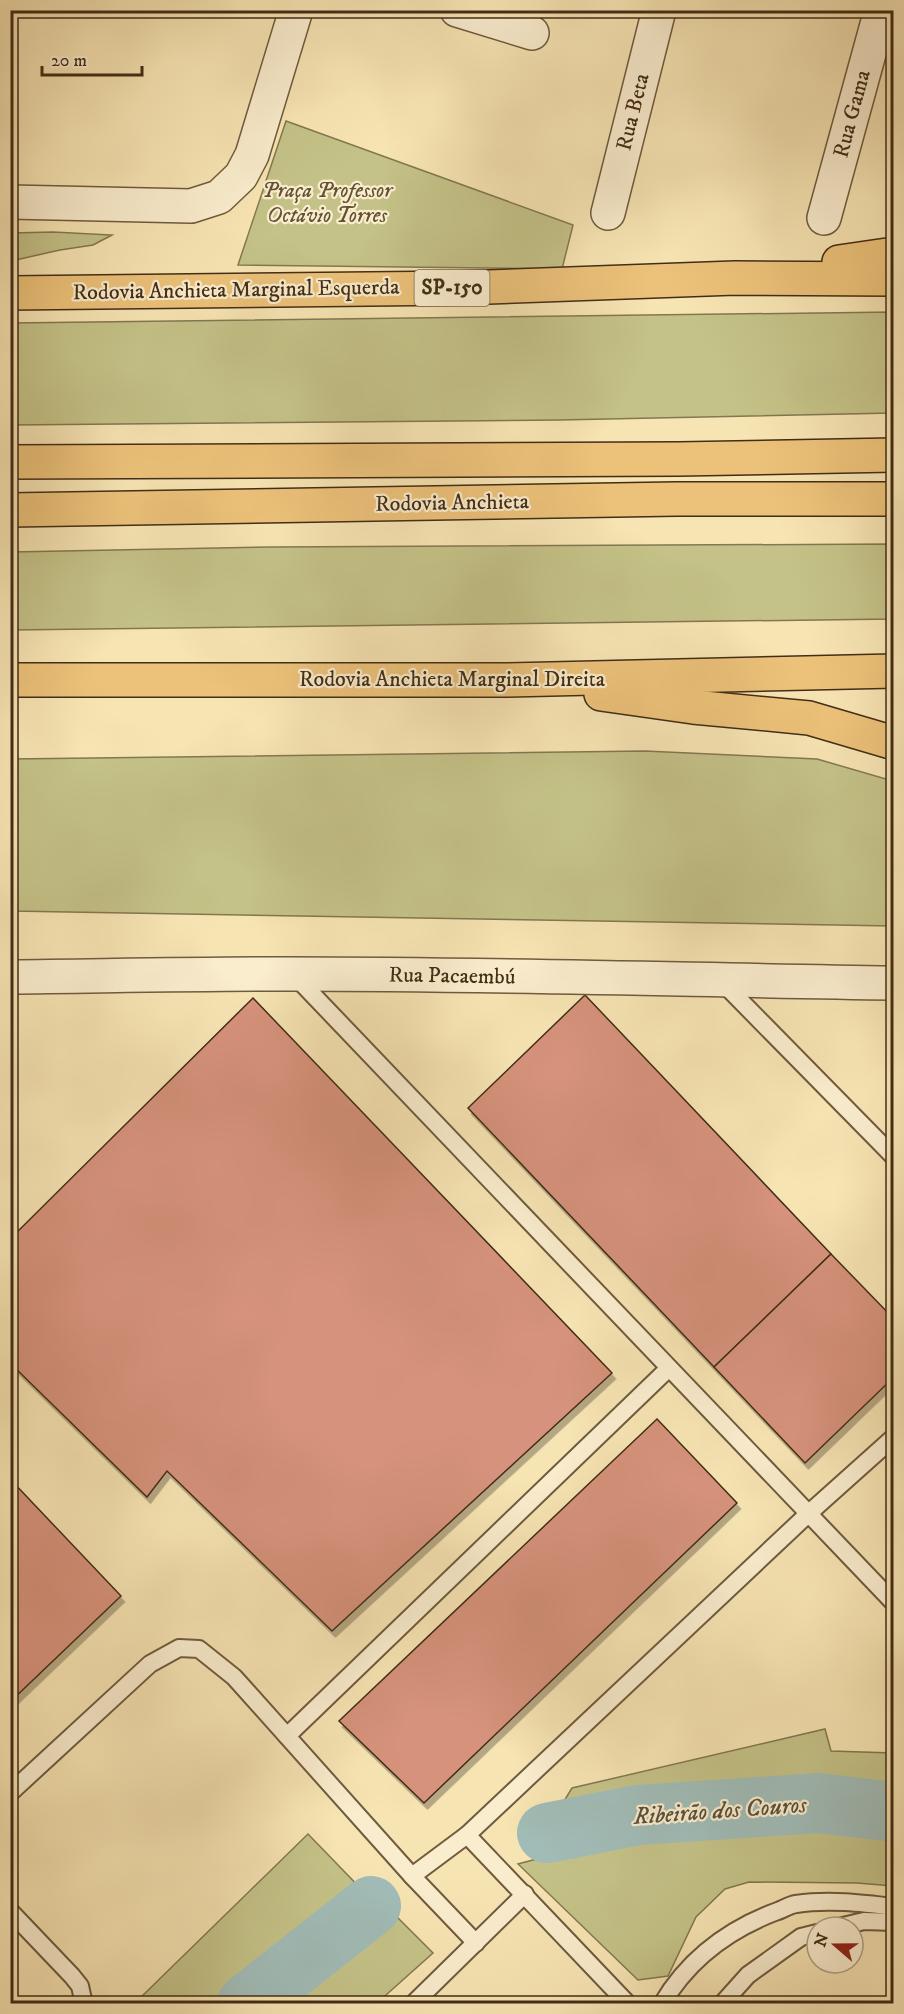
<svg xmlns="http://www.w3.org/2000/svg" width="904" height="2014" viewBox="0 0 904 2014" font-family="'IM FELL DW Pica',serif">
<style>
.green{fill:#c4c288;stroke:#837850;stroke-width:1.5}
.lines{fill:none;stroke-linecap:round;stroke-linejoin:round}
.river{stroke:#a1bcb7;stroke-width:60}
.building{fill:#d6927c;stroke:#422d17;stroke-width:1.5;filter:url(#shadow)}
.service-casing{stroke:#6f5b3e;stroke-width:20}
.minor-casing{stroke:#6f5b3e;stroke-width:36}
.trunk-casing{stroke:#422d17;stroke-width:36}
.motorway-casing{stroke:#422d17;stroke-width:36}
.service{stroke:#faedce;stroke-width:16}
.minor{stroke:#faedce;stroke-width:33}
.trunk{stroke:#ecc27a;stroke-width:33}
.motorway{stroke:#ecc27a;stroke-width:33}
.labels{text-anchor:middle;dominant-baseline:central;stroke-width:4.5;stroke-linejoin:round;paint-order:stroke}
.shield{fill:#faedce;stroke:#79674e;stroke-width:1.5}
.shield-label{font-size:21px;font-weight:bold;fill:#422d17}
.street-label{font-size:22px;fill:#422d17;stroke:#faedce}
.park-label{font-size:22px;font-style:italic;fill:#625233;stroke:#faedce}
.water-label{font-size:24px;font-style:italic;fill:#5a513f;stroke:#faedce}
</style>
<defs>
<filter id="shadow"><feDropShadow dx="3.5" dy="6" stdDeviation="0" flood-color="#0004"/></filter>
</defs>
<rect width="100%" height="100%" fill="#f7e4b3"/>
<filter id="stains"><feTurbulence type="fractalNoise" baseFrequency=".00333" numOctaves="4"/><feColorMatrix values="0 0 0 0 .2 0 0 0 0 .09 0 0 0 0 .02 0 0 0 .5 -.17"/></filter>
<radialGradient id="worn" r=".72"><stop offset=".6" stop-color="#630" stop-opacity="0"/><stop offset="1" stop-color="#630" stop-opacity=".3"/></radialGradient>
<g class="green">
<path d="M286,121L573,225L562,269L238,265Z"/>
<path d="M53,232L112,235L93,245L60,250L11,261V233Z"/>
<path d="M893,312V413L559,420L11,425V323Z"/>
<path d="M893,544V619L11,630V552L273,547Z"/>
<path d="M645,751L817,759L893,781V926L11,911V759Z"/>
<path d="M825,1729L831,1751L893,1753V1802L813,1791L640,1803L553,1819L572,1788Z"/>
<path d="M820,1816L893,1826V1886L857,1883L749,1882L725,1889L696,1917L668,1976L638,1980L518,1864L646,1830Z"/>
<path d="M308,1834L365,1893L224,2003H135Z"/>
<path d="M391,1911L433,1953L377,2003H274Z"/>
</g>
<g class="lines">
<g class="river">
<path d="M547,1833L638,1815L818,1803L894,1812"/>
<path d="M247,2004L371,1906"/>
</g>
</g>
<g class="building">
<path d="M585,995L831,1254L714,1367L468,1108Z"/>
<path d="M253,998L612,1373L332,1631L167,1471L147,1497L10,1363V1239Z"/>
<path d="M831,1254L894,1319V1377L805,1463L714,1367Z"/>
<path d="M657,1419L737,1503L424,1803L339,1721Z"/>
<path d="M10,1479L121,1596L10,1702Z"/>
</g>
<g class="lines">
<g class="service-casing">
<g id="service">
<path d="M293,974L894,1603"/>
<path d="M722,982L894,1157"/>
<path d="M287,1736L669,1368"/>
<path d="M10,1793L150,1664L179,1648L199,1649L234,1677L412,1876"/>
<path d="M467,1835L628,2004"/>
<path d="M10,1911L72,1976L80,1986L84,2004"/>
<path d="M839,1927L864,1921L894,1922"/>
<path d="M476,1943L412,1876L467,1835L808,1514L894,1437"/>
<path d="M413,2004L525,1894"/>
<path d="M662,2004C688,1960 728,1930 775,1912C782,1910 789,1905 796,1904C828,1899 862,1903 894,1907"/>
<path d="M722,2004L748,1975L801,1937L817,1933"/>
</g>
</g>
<g class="minor-casing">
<g id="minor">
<path d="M457,10L532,33"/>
<path d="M10,202L191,206L219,197L241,176L252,155L296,10"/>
<path d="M608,213L659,10"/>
<path d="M824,218L881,10"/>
<path d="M10,977C104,976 198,974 291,974C492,974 693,980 894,983"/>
</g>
</g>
<g class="trunk-casing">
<g id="trunk">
<path d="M839,262L894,254"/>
<path d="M10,293L461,288L735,278L894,279"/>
<path d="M10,680H507L894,671"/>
<path d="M601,694L693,707L809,718L894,743"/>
</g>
</g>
<g class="motorway-casing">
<g id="motorway">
<path d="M10,462L679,459L894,455"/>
<path d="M10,510L677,499H894"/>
</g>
</g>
<use href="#service" class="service"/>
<use href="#minor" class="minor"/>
<use href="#trunk" class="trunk"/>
<use href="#motorway" class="motorway"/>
</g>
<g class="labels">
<rect class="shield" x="414.5" y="270" width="75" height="36" rx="4.5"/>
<g class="shield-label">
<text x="452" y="288">SP-150</text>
</g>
<g class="street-label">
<text transform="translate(633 112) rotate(-76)">Rua Beta</text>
<text transform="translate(852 114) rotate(-75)">Rua Gama</text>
<text transform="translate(236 290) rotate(-1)">Rodovia Anchieta Marginal Esquerda</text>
<text transform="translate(452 503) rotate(-1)">Rodovia Anchieta</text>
<text x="452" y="679">Rodovia Anchieta Marginal Direita</text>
<text transform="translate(452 976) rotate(1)">Rua Pacaembú</text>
</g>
<g class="park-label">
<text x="327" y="190">Praça Professor<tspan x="327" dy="25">Octávio Torres</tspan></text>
</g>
<g class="water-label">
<text transform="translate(720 1811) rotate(-4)">Ribeirão dos Couros</text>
</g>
</g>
<rect width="904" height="2014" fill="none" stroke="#f7e4b3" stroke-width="36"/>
<rect x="12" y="12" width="880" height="1990" fill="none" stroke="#422d17" stroke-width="3"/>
<rect x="18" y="18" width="868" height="1978" fill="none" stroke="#422d17" stroke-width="1.5"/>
<g transform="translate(835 1945) rotate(290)"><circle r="28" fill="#faedce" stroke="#b0a085" stroke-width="1.5"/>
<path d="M0-4.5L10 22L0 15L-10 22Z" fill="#8f2418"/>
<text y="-9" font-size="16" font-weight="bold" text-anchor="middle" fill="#422d17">N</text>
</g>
<path d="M42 66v9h100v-9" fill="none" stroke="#422d17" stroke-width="3"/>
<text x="51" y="66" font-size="18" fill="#422d17" stroke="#faedce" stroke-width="4.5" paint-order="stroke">20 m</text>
<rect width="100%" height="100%" filter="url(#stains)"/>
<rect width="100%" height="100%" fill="url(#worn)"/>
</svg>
